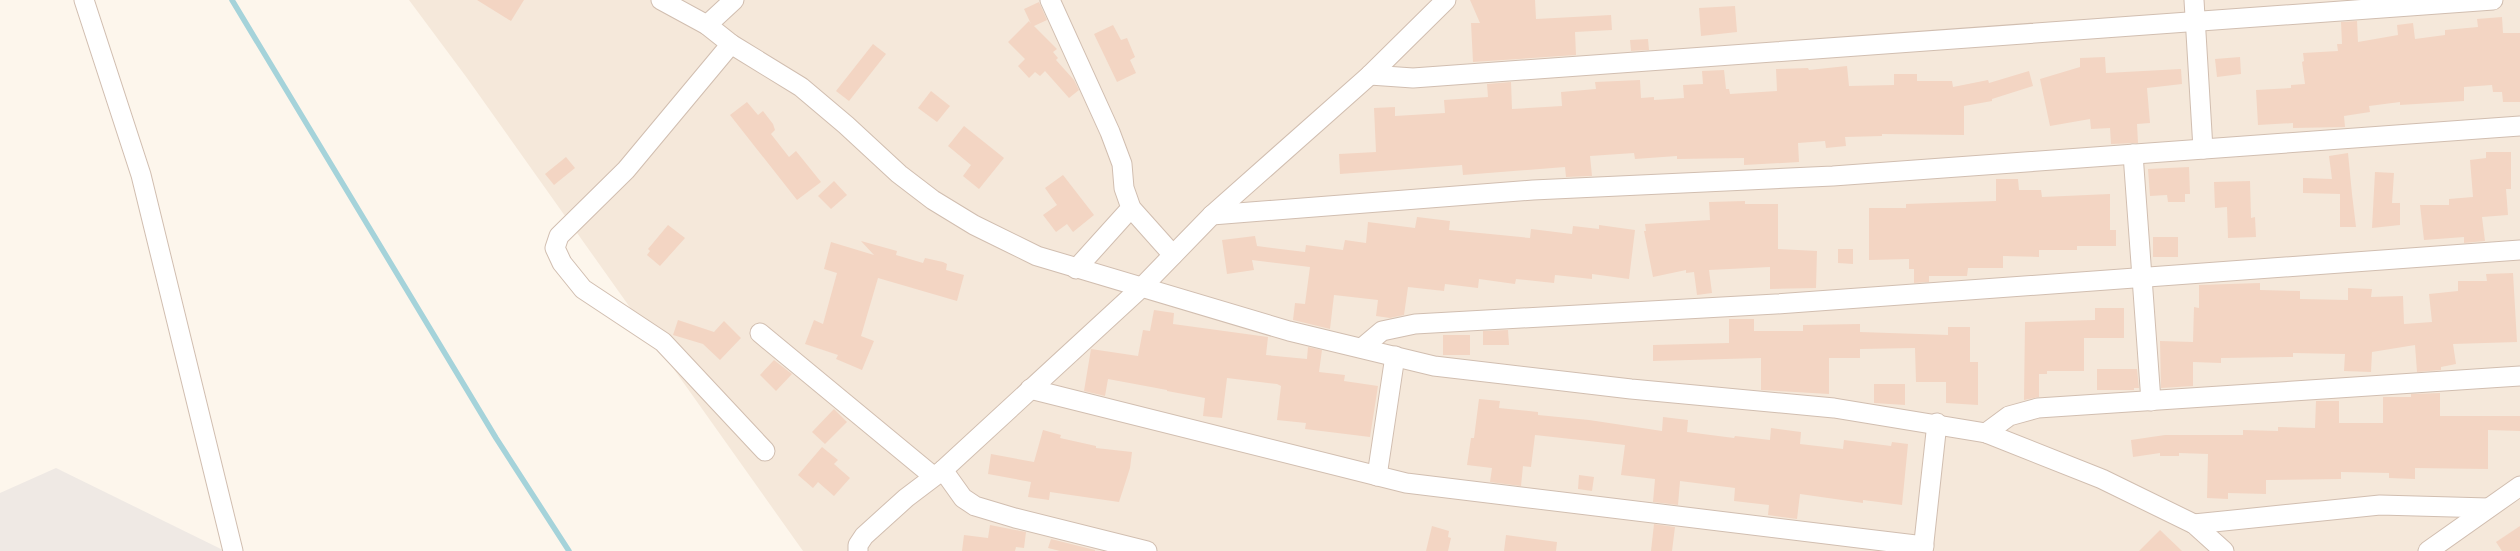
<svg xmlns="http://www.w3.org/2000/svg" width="2520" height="551" viewBox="0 0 2520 551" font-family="Cabin,sans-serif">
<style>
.residential{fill:#f5e8da}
.industrial{fill:#efe9e4}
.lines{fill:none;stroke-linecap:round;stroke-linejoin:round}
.stream{stroke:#a5d3da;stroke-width:5.5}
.building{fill:#f3d5c3}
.minor-casing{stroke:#d1beb0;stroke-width:21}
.minor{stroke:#fff;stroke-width:19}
</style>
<rect width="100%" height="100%" fill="#fdf6ec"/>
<path class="residential" d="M409,0H2520V551H803L467,78Z"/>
<path class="industrial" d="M56,468L225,551H0V493Z"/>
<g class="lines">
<path class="stream" d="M232,0L496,438L569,551"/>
</g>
<g class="building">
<path d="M477,0H524L511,21Z"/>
<path d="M1470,0H1535L1536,19L1611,15L1612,30L1575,32L1576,55L1473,62L1471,23H1480Z"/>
<path d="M1039,2L1047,20L1034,26L1057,49L1053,52L1058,58L1056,60L1074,80L1079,90L1069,98L1045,71L1040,76L1035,72L1029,78L1018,66L1025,59L1008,42L1029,21L1031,24L1024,9Z"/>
<path d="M1735,6L1737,32L1701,36L1699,8Z"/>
<path d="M2502,17L2503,33H2520V102H2503L2502,92H2493L2492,85L2464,87V101L2400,105V102L2369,106L2370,112L2344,116L2345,127L2293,128V123L2258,125L2256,90L2291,88V85L2305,84L2302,62L2304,61L2303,53L2338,51L2337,44H2342L2341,22L2357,21L2358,42L2398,35L2397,25L2413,23L2415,39L2445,35V30L2478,27L2477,19Z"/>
<path d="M1113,25L1121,40L1127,38L1135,57L1130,60L1136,73L1117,82L1094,34Z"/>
<path d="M1648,39L1649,50L1631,51L1630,40Z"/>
<path d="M873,44L886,54L849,101L836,91Z"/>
<path d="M2105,57L2106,73L2181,69L2182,84L2147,88L2150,123L2137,124L2138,143L2111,144L2110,128L2091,129L2090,119L2050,126L2040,79L2080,67V58Z"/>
<path d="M2240,57L2241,74L2217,77L2215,59Z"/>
<path d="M1847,66L1849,86L1894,85V74H1917V81H1952L1953,87L1988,80L1989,83L2029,71L2033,86L1992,99V101L1964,106V135L1882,134V136L1845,137L1846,146L1826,148L1825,141L1798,143L1799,162L1744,165V158L1677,159V156L1635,159L1634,153L1590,156L1592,176L1566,177L1565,167L1463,175L1462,165L1340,174L1339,154L1376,152L1374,108L1395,107V116L1445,113L1444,100L1488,97L1487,84L1511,82L1512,109L1562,106L1561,92L1596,89L1595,82L1640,80L1641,98L1654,97V100L1684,98L1683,85L1703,84L1702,71L1724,70L1726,89H1729L1730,94L1777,91L1776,69L1808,68L1809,70Z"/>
<path d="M931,91L950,106L937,122L918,108Z"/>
<path d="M747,102L758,115L763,111L773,124L775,130L771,134L789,157L796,151L821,182L797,200L730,115Z"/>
<path d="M964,126L1004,158L979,189L963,176L971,165L948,146Z"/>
<path d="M2486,152H2511V189H2506L2508,215L2482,217L2485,241L2464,243V237L2424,240L2420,205H2449V199L2473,197L2470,160L2486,158Z"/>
<path d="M2348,153L2352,194L2356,227H2340V194L2303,193V178L2332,179L2329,156Z"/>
<path d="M566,157L575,168L554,185L545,174Z"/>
<path d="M2189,167L2190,194H2185V202H2168L2167,195L2150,196L2148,169Z"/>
<path d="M2375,172L2394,173L2392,203H2400V225L2372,228Z"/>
<path d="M1063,175L1094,215L1073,232L1067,224L1056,232L1043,215L1057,205L1045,188Z"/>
<path d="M1996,179H2018L2019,190H2041L2042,197L2110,194V230H2116V246H2077V250H2039V257L2003,256V268H1968L1967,276H1929V282L1914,283V269H1909V259L1869,260V208H1906V204L1996,201Z"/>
<path d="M834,181L847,195L831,209L818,196Z"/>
<path d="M2250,181L2251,218L2255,217L2256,237L2228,238L2227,207L2215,208L2214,182Z"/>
<path d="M1745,201V204H1778V249L1817,251L1816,288L1770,289V267L1709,270L1712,293L1697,295L1694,272L1686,273V270L1653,277L1644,231H1646L1645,224L1710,220L1709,202Z"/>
<path d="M1417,217L1450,221L1449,230L1530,238L1531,229L1572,234L1573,226L1599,229V225L1635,230L1629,279L1592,274V279L1555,275L1554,283L1516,279L1515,284L1479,279L1478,288L1445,284L1444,291L1408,287L1404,315L1390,318L1376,316L1378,300L1334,295L1330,329L1293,320L1295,303L1305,304L1310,267L1252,260L1254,270L1227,274L1222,240L1255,236L1257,246L1305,252L1306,245L1343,250L1345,240L1366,243L1368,222L1415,228Z"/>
<path d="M668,225L685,238L660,266L647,255L650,251L648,249Z"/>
<rect x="2153" y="237" width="25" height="20"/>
<path d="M861,241L897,251L896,255L923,263L925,258L943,262L947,264L946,270L964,275L957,301L878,278L861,336L874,341L862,370L836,359L838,355L805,344L814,320L823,324L837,273L824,269L831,242L874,255Z"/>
<path d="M1838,249H1853V264L1838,263Z"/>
<path d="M2513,273L2517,342L2453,344L2456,364L2441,367V370L2417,372L2415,345L2372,352L2371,372L2344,371L2345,354L2293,353V357L2221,358V363L2193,362V386L2161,388L2160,341L2193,342L2194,307L2199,308V285L2260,283V290L2300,291V299L2348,300V288L2372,289L2371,297L2403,296L2404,324L2432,322L2429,294L2458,291V281H2487L2486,274Z"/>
<path d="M2095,308H2124V338H2084V371H2047V374H2039V397L2024,400L2025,322L2095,320Z"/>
<path d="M1154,310L1174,313L1173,324L1268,337L1266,355L1307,359L1308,347L1322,350L1319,372L1345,375L1344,381L1378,386L1370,437L1305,429L1306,423L1277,420L1281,386L1277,384L1227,378L1222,418L1203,416L1205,398L1167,391V390L1108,379L1105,396L1084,391L1091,349L1138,356L1143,330L1150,331Z"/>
<path d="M1729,319H1754V331H1803V325L1860,324V332L1948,335V327H1970V362H1978V405L1946,403V382H1916L1915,348L1860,349V358H1829V394L1761,390V358L1653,361V345L1729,343Z"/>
<path d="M678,320L714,332L724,321L741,338L720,360L703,344L673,335Z"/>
<path d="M1508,330L1509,345H1483V331Z"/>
<rect x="1443" y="335" width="27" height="20"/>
<path d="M774,360L792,374L776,391L760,375Z"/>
<path d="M2097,369H2137L2139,388H2134V390H2097Z"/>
<path d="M1874,384H1905V405L1874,403Z"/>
<path d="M2440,393V416H2520V431L2488,430V469L2415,468V479L2389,478V473L2341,472V479L2266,480V494L2228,493V499L2207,498L2208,454L2179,453V456H2160V453L2133,457L2131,440L2165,435H2243V430L2278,431V427L2315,428L2316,401H2339V423H2383V397H2411V394Z"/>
<path d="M1479,399L1500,401L1499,408L1538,412V415L1589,420L1662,431L1663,417L1688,420L1687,432L1734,438L1735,436L1770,440L1771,428L1801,432L1800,444L1843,449L1844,440L1891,446L1892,442L1908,444L1902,505L1863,500V503L1800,494L1797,519L1768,515L1769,505L1734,501L1735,488L1680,481L1678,505L1653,502L1655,479L1621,475L1625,445L1535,435L1531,467L1523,466L1521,486L1490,482L1492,468L1467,465L1471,438H1474Z"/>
<path d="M834,409L847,422L825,444L812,432Z"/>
<path d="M1043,430L1061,435L1060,438L1096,446V448L1132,452L1130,468L1119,502L1050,492L1049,500L1028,497L1031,482L988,474L991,454L1034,462Z"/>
<path d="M822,447L838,460L834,464L850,478L834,496L818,482L813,488L798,475Z"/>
<path d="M1579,475L1594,477L1592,491L1578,489Z"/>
<path d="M1654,524L1675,527L1672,551H1651Z"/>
<path d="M990,525L1026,532L1024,548L1016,547L1015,551H962L964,535L988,538Z"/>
<path d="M1432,526L1449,531L1448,537L1451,538L1448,551H1426Z"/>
<path d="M2520,526V551H2502L2496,542Z"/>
<path d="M2160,530L2182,551H2139Z"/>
<path d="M1506,535L1557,542L1556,551H1504Z"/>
<path d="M1051,539L1095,550V551H1060L1048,548Z"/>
</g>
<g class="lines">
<g class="minor-casing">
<g id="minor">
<path d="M84,0L141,175L233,551"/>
<path d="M661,0L707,25L731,44L801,87L846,125L899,174L933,200L974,225L1037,256L1289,331L1434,366L1631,389L1834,408L1986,433L2102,479L2194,524L2224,551"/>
<path d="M1050,0L1110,132L1122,164L1124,188L1131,208L1173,255"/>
<path d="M2194,0L2203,149"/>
<path d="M707,25L734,0"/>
<path d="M731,44L626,170L559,236L555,248L562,263L583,289L663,342L765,451"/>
<path d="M1370,75L1413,78L2493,0"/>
<path d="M2133,154L2151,401"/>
<path d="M1212,215L1533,190L1833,176L2520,126"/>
<path d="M1076,269L1131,208"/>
<path d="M760,333L933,476"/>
<path d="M1363,347L1382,331L1415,324L1776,304L2520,250"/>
<path d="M1030,389L1406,483L1924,546"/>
<path d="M1986,433L2009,416L2038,408L2520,376"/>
<path d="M943,470L963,498L975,506L1015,518L1147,551"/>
<path d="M1377,476L1395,356"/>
<path d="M2194,524L2380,505L2488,508"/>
<path d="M858,551V545L864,536L906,498L943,470L1143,286L1212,215L1370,75L1446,0"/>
<path d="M1923,551L1937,423"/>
<path d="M2428,551L2520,486"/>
</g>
</g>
<use href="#minor" class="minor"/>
</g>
</svg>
